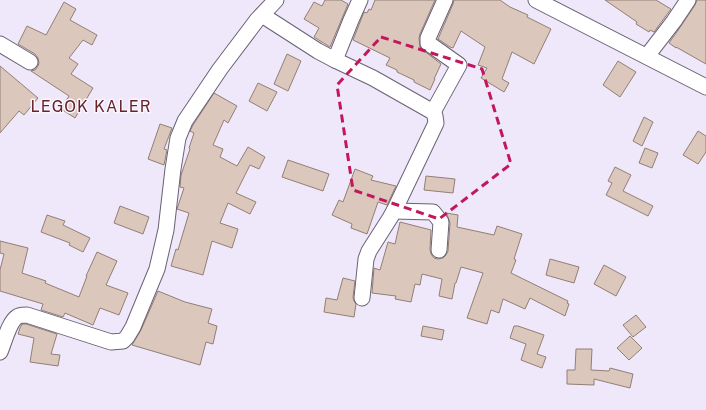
<svg xmlns="http://www.w3.org/2000/svg" width="706" height="410" viewBox="0 0 706 410" font-family="'Public Sans',sans-serif">
<style>
.building{fill:#dbc7bc;stroke:#927f75}
.lines{fill:none;stroke-linecap:round;stroke-linejoin:round}
.minor-casing{stroke:#6a6273;stroke-width:17}
.minor{stroke:#fff;stroke-width:15}
.marked{fill:none;stroke:#c2185b;stroke-width:3;stroke-dasharray:8 5;stroke-linejoin:round}
.labels{text-anchor:middle;dominant-baseline:central;stroke-width:3;stroke-linejoin:round;paint-order:stroke}
.quarter-label{font-size:16px;letter-spacing:1px;fill:#672128;stroke:#faf6fe}
</style>
<rect width="100%" height="100%" fill="#efe7fa"/>
<g class="building">
<path d="M325,0H341L348,4L330,47L314,37L319,28L304,19L314,2L322,6Z"/>
<path d="M375,0H435L420,34L419,38L420,47L423,50L441,64L434,79H435L430,90L414,82V80L397,72V70L386,65L390,58L353,40L364,12L367,13L369,9L371,10Z"/>
<path d="M454,0H500L510,7L528,15L527,17L551,29L534,64L512,52L502,79L509,83L504,92L481,78L487,68L478,65L485,47L461,31L453,48L450,47L438,39L453,4Z"/>
<path d="M605,0H656L671,9L654,32L650,30L649,32L636,24L637,22Z"/>
<path d="M697,0H706V64L676,47V48L669,43L681,26L695,5Z"/>
<path d="M64,2L76,9L70,20L97,35L92,45L83,40L69,58L78,64L71,74L93,88L75,118L61,109L69,96L31,71L35,70L38,66L39,63L38,58L35,54L18,44L27,26L46,35Z"/>
<path d="M287,54L301,61L288,91L274,84Z"/>
<path d="M618,61L636,72L620,97L603,85Z"/>
<path d="M0,66L38,98L24,115L19,111L0,133Z"/>
<path d="M258,83L277,92L267,111L249,101Z"/>
<path d="M214,93L237,106L228,123L224,120L213,145L223,149L220,157L237,166L248,147L265,157L259,169L250,165L236,193L256,202L250,214L228,203L220,223L238,229L232,248L212,241L203,275L171,266L176,249L178,250L189,213L177,209L184,188L180,187L181,175L190,149L189,148L194,133L190,131L193,125Z"/>
<path d="M644,117L653,122L642,146L633,141Z"/>
<path d="M160,124L172,128L164,149L167,150L164,165L148,159Z"/>
<path d="M698,131L706,136V152L698,164L683,155Z"/>
<path d="M645,148L658,153L652,168L639,163Z"/>
<path d="M288,160L329,174L323,191L282,177Z"/>
<path d="M615,167L631,175L623,191L653,206L648,216L606,195L612,183L608,181Z"/>
<path d="M355,169L373,176L371,180L396,186L387,205L378,202L367,234L351,228L352,224L332,215L339,200L343,202Z"/>
<path d="M426,176L455,179L453,193L424,190Z"/>
<path d="M120,206L149,217L143,234L114,223Z"/>
<path d="M446,213L458,215L457,227L494,235L497,226L522,234L514,259L516,260L511,273L568,301L567,303L569,304L565,316L530,298L525,309L503,299L499,313L491,310L487,324L467,318L483,273L461,267L456,283H455L452,299L439,296L442,279L422,274L420,285L415,284L411,302L395,299L396,296L372,293L374,268L380,270L388,242L395,244L400,222L431,230L430,249L431,254L434,258L438,259L443,258L446,255L448,251L450,223L448,217Z"/>
<path d="M47,215L65,221L63,225L90,238L83,252L69,245L70,243L41,232Z"/>
<path d="M0,241L28,248L22,273L46,281L45,283L79,297L87,276H86L97,252L117,261L106,285L128,293L119,315L100,308L93,325L65,313L63,317L41,310L43,304L0,291V270L4,254L0,253Z"/>
<path d="M550,259L579,267L574,283L546,275Z"/>
<path d="M604,265L626,277L616,296L594,284Z"/>
<path d="M343,278L355,281L353,297L354,301L356,304L354,317L324,312L326,298L337,300Z"/>
<path d="M158,291L185,302L212,309L208,323L217,326L213,344L206,342L200,365L132,345L141,330Z"/>
<path d="M636,315L646,327L633,337L623,325Z"/>
<path d="M22,324H26L57,334L51,354L60,355L58,366L30,362L34,338L18,334L20,328Z"/>
<path d="M423,326L444,330L442,340L421,336Z"/>
<path d="M514,326H518L544,335L537,354L546,357L542,368L521,360L526,344L510,338Z"/>
<path d="M630,336L642,348L629,360L617,348Z"/>
<path d="M576,349H592L591,370L609,371L610,368L633,374L630,388L594,379V385L567,384V370H575Z"/>
</g>
<g class="lines">
<g class="minor-casing">
<g id="minor">
<path d="M536,0L706,87"/>
<path d="M262,15L318,51L335,60L373,78L433,112L435,116L436,123L394,211L390,218L369,251L366,259L362,298"/>
<path d="M0,44L30,62"/>
<path d="M647,56L674,21L688,0"/>
<path d="M335,60L351,20L360,0"/>
<path d="M433,112L459,65L428,43V38L445,0"/>
<path d="M394,211L433,212L441,222L439,250"/>
<path d="M0,352C4,343 9,322 17,317C19,315 24,315 27,315L111,342L123,341L127,337L133,327L157,269L166,230L173,169L178,138L185,121L220,69L257,20L276,0"/>
</g>
</g>
<use href="#minor" class="minor"/>
</g>
<path class="marked" d="M381,37L482,69L511,164L439,219L353,190L337,85Z"/>
<g class="labels">
<g class="quarter-label">
<text x="91" y="106">LEGOK KALER</text>
</g>
</g>
</svg>
